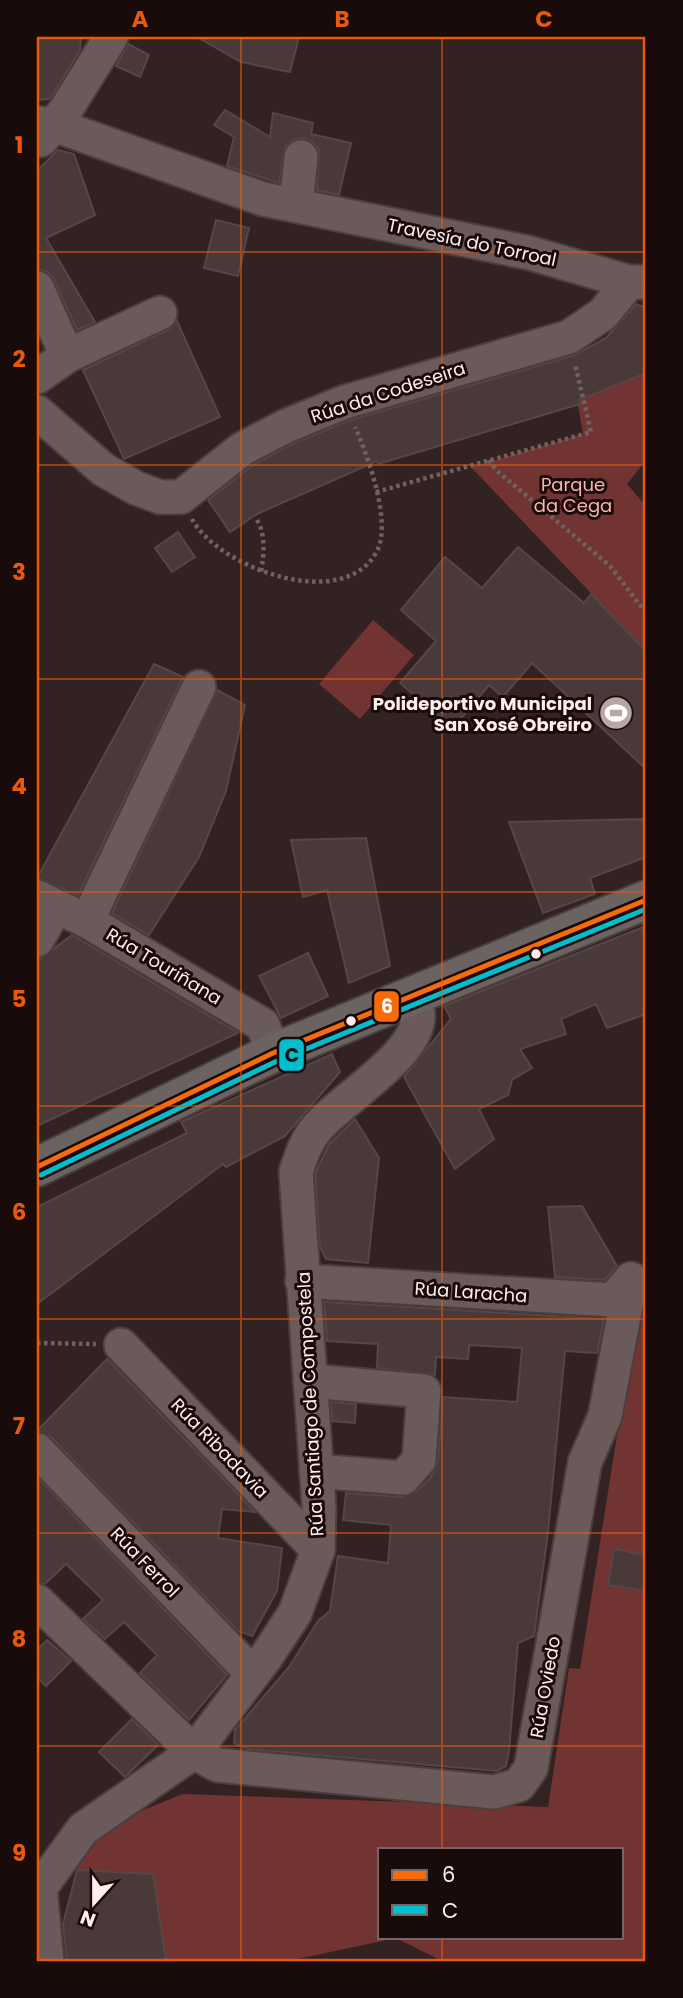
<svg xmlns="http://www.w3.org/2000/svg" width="683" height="1998" viewBox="0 0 683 1998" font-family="Poppins,sans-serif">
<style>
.green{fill:#713432;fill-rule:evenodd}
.building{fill:#493939;stroke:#554746;stroke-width:2}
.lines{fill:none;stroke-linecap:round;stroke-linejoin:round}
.minor-casing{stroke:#4b3e3d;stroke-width:37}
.major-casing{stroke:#4b3e3d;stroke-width:42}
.path{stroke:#6e6160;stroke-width:4.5;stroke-dasharray:3.5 3.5;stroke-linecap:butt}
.minor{stroke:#6a5b5a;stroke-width:33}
.major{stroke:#6b6362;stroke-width:38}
.bus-1-casing{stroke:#190b0a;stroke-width:10}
.bus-2-casing{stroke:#190b0a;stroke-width:10}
.bus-1{stroke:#f96b09;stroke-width:5}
.bus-2{stroke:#00bece;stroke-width:5}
.grid{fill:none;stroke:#e8590c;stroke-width:2;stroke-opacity:0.55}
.bus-dot{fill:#ffedeb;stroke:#190b0a;stroke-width:2.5}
.labels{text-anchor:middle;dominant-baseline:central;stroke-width:6;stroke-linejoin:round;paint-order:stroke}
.street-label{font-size:18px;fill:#ffedeb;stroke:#190b0a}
.park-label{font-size:18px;fill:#fab4af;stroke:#190b0a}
.poi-label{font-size:18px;font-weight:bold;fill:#ffedeb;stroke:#190b0a;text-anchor:end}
.line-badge{stroke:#190b0a;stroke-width:2.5}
.badge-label{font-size:19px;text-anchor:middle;font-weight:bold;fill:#fff}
.pale-badge-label{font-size:19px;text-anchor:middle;font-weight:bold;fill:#111}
.neatline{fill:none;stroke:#e8590c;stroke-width:2.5}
.grid-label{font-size:23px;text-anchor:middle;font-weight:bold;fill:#e8590c}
</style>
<rect width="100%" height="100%" fill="#322"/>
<g class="green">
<path d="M643,374L646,376V460L627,484L646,506V651L471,467L583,434L577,400Z"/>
<path d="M373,620L414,655L360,719L319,684Z"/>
<path d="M639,1296L646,1297V1961H442L396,1938L288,1961H166L153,1874L74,1870L111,1823L183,1794L548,1807L569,1668L580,1669ZM380,1849H622V1937H380Z"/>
</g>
<g class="building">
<path d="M37,37H81L80,50L50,99L37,100Z"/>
<path d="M197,37H299L290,72L241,62Z"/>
<path d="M128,44L149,55L140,77L116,66Z"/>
<path d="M225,110L270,137L273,113L313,123L311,134L351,143L339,195L317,190L319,150L313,142L304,138L293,140L285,146L279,183L227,166L234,137L214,125Z"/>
<path d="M58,150L74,154L95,215L46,238L95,322L77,330L54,280L48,272L37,269V171Z"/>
<path d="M216,220L249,228L238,276L204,268Z"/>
<path d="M636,304L646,308V373L579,400L580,404L378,464L377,461L257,514L230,532L208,500L253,465L294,443L351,420L575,355L606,338Z"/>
<path d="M177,321L220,417L124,459L83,370L168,330Z"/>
<path d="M178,532L195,557L172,572L155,548Z"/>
<path d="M518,547L584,603L591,594L646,651V769L532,663L503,697L489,685L453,728L400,683L436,641L401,610L445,557L482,588Z"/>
<path d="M154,664L183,677L78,895L37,878Z"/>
<path d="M217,690L245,705L226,791L199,857L149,935L112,913Z"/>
<path d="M646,819V857L590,878L595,894L543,913L509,822Z"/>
<path d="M366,838L390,966L349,983L327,890L303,897L291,840Z"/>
<path d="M646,926V1014L607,1028L596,1004L561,1019L566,1034L520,1049L532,1068L512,1080L508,1095L479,1109L494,1139L455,1169L404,1077L451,1019L444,1006Z"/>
<path d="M72,935L238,1033L37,1126V961Z"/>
<path d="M308,953L328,996L281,1018L259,976Z"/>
<path d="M332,1054L340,1072L285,1136L226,1167L223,1164L37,1304V1207L187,1133L181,1122Z"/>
<path d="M355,1119L379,1158L368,1263L326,1259L320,1247L315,1174L329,1144Z"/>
<path d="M582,1206L617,1266L605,1280L555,1277L548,1207Z"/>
<path d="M324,1302L604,1319L597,1353L565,1351L548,1532L534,1636L518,1643L509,1751L506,1766L497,1771L248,1749L234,1743L235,1730L289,1667L318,1621L330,1611L338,1556L388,1563L391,1525L343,1520L346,1493L401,1497L417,1491L430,1478L438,1462L443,1397L517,1402L522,1348L469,1345L468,1359L436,1357L435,1375L377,1368L378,1344L327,1341Z"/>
<path d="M107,1359L255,1512L222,1509L218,1538L282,1548L277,1591L252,1636L238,1631L51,1437L37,1431Z"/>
<path d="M331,1402L356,1404L355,1423L332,1421Z"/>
<path d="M37,1477L227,1675L189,1720L140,1673L157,1655L124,1622L105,1639L83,1619L103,1600L66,1564L45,1584L37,1582Z"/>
<path d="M614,1549L646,1555V1591L608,1585Z"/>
<path d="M47,1640L71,1661L46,1686L37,1677V1650Z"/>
<path d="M132,1719L158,1745L125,1777L99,1752Z"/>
<path d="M77,1870L153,1874L166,1961H67L63,1924Z"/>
</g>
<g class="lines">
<g class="minor-casing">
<g id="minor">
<path d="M37,123L54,125L263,199L530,253L629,282H646"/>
<path d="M41,140L65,111L111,37"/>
<path d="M296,205L301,157"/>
<path d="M37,288L67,356"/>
<path d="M37,377L67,356L160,313"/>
<path d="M37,412L104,470L136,488L160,497H181L242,449L286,426L345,402L569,337L603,314L629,282"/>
<path d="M37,897L87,921L263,1025L273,1053"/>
<path d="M87,921L199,687"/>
<path d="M37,940L56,907"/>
<path d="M302,1281L613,1300L631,1279"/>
<path d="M121,1345L318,1550"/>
<path d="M310,1381L424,1391L419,1460L403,1478L316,1471"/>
<path d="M37,1450L252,1673"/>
<path d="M37,1601L194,1752L217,1765L494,1792L519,1785L531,1768L585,1462L605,1416L631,1279"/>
<path d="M47,1961L40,1888L83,1829L194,1752L266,1657L295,1613L318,1550L319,1507L296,1172C301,1156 306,1141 317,1128C340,1100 420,1054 418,1015C418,1009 412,1001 410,995"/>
</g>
</g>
<g class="major-casing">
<path id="major" d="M37,1167L273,1053L646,900"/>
</g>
<g class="path">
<path d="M489,460L496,470L610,566L646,613"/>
<path d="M376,492L591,432L575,364"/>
<path d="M192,519C218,568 344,614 377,551C392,522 368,456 355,427"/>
<path d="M257,520C266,536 264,554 261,572"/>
<path d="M37,1343L96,1344"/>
</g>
<use href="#minor" class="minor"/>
<use href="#major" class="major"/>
<g class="bus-1-casing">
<path id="bus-1" d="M37,1167L273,1053L646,900"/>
</g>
<g class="bus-2-casing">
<path id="bus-2" d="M41,1175L277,1061L646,909"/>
</g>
<use href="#bus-1" class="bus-1"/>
<use href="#bus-2" class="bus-2"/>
</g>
<path class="grid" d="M241,37V1961M442,37V1849M37,252H646M37,465H646M37,679H646M37,892H646M37,1106H646M37,1319H646M37,1533H646M37,1746H646M442,1937V1961"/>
<defs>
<g id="stadium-disc" transform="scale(1.75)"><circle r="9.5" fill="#b8a6a5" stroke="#190b0a"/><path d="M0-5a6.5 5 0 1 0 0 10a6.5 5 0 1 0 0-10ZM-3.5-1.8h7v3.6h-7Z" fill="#fff"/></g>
</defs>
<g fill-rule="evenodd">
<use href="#stadium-disc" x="616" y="713"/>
</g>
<g class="bus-dot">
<circle cx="536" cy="954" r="6"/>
<circle cx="351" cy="1021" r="6"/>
</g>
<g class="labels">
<g class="street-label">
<text transform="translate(472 242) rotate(12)">Travesía do Torroal</text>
<text transform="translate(388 392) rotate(-18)">Rúa da Codeseira</text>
<text transform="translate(164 966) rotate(31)">Rúa Touriñana</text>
<text transform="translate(471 1292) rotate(4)">Rúa Laracha</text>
<text transform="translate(310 1404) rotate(-93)">Rúa Santiago de Compostela</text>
<text transform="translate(220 1448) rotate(46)">Rúa Ribadavia</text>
<text transform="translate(145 1562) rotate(46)">Rúa Ferrol</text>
<text transform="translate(545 1687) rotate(-80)">Rúa Oviedo</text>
</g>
<g class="park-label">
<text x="573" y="484">Parque<tspan x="573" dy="21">da Cega</tspan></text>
</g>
<g class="poi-label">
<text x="592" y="703">Polideportivo Municipal<tspan x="592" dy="21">San Xosé Obreiro</tspan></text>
</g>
</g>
<g class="line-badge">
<rect x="373" y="990" width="27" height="33" rx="7" fill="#f96b09"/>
<rect x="278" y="1038" width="27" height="34" rx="7" fill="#00bece"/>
</g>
<g class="badge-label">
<text x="387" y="1013">6</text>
</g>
<g class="pale-badge-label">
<text x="292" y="1062">C</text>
</g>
<rect width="683" height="1998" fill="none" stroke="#190b0a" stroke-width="77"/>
<rect x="378" y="1848" width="245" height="91" fill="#190b0a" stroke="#756564" stroke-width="2"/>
<rect x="392" y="1870" width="35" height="10" fill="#f96b09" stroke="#756564" stroke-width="2"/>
<text x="442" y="1882" font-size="21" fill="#ffedeb">6</text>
<rect x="392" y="1905" width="35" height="10" fill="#00bece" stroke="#756564" stroke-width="2"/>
<text x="442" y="1918" font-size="21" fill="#ffedeb">C</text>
<g transform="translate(94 1903) rotate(201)" stroke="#190b0a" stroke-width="5" paint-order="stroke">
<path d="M0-5L12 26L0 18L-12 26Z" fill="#ffedeb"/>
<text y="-10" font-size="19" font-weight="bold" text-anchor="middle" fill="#ffedeb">N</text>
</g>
<rect x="38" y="38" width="606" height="1922" class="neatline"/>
<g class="grid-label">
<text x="140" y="27">A</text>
<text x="342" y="27">B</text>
<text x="544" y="27">C</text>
<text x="19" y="153">1</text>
<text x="19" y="367">2</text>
<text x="19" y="580">3</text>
<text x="19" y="794">4</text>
<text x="19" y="1007">5</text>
<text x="19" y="1220">6</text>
<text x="19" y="1434">7</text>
<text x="19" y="1647">8</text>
<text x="19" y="1861">9</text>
</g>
</svg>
